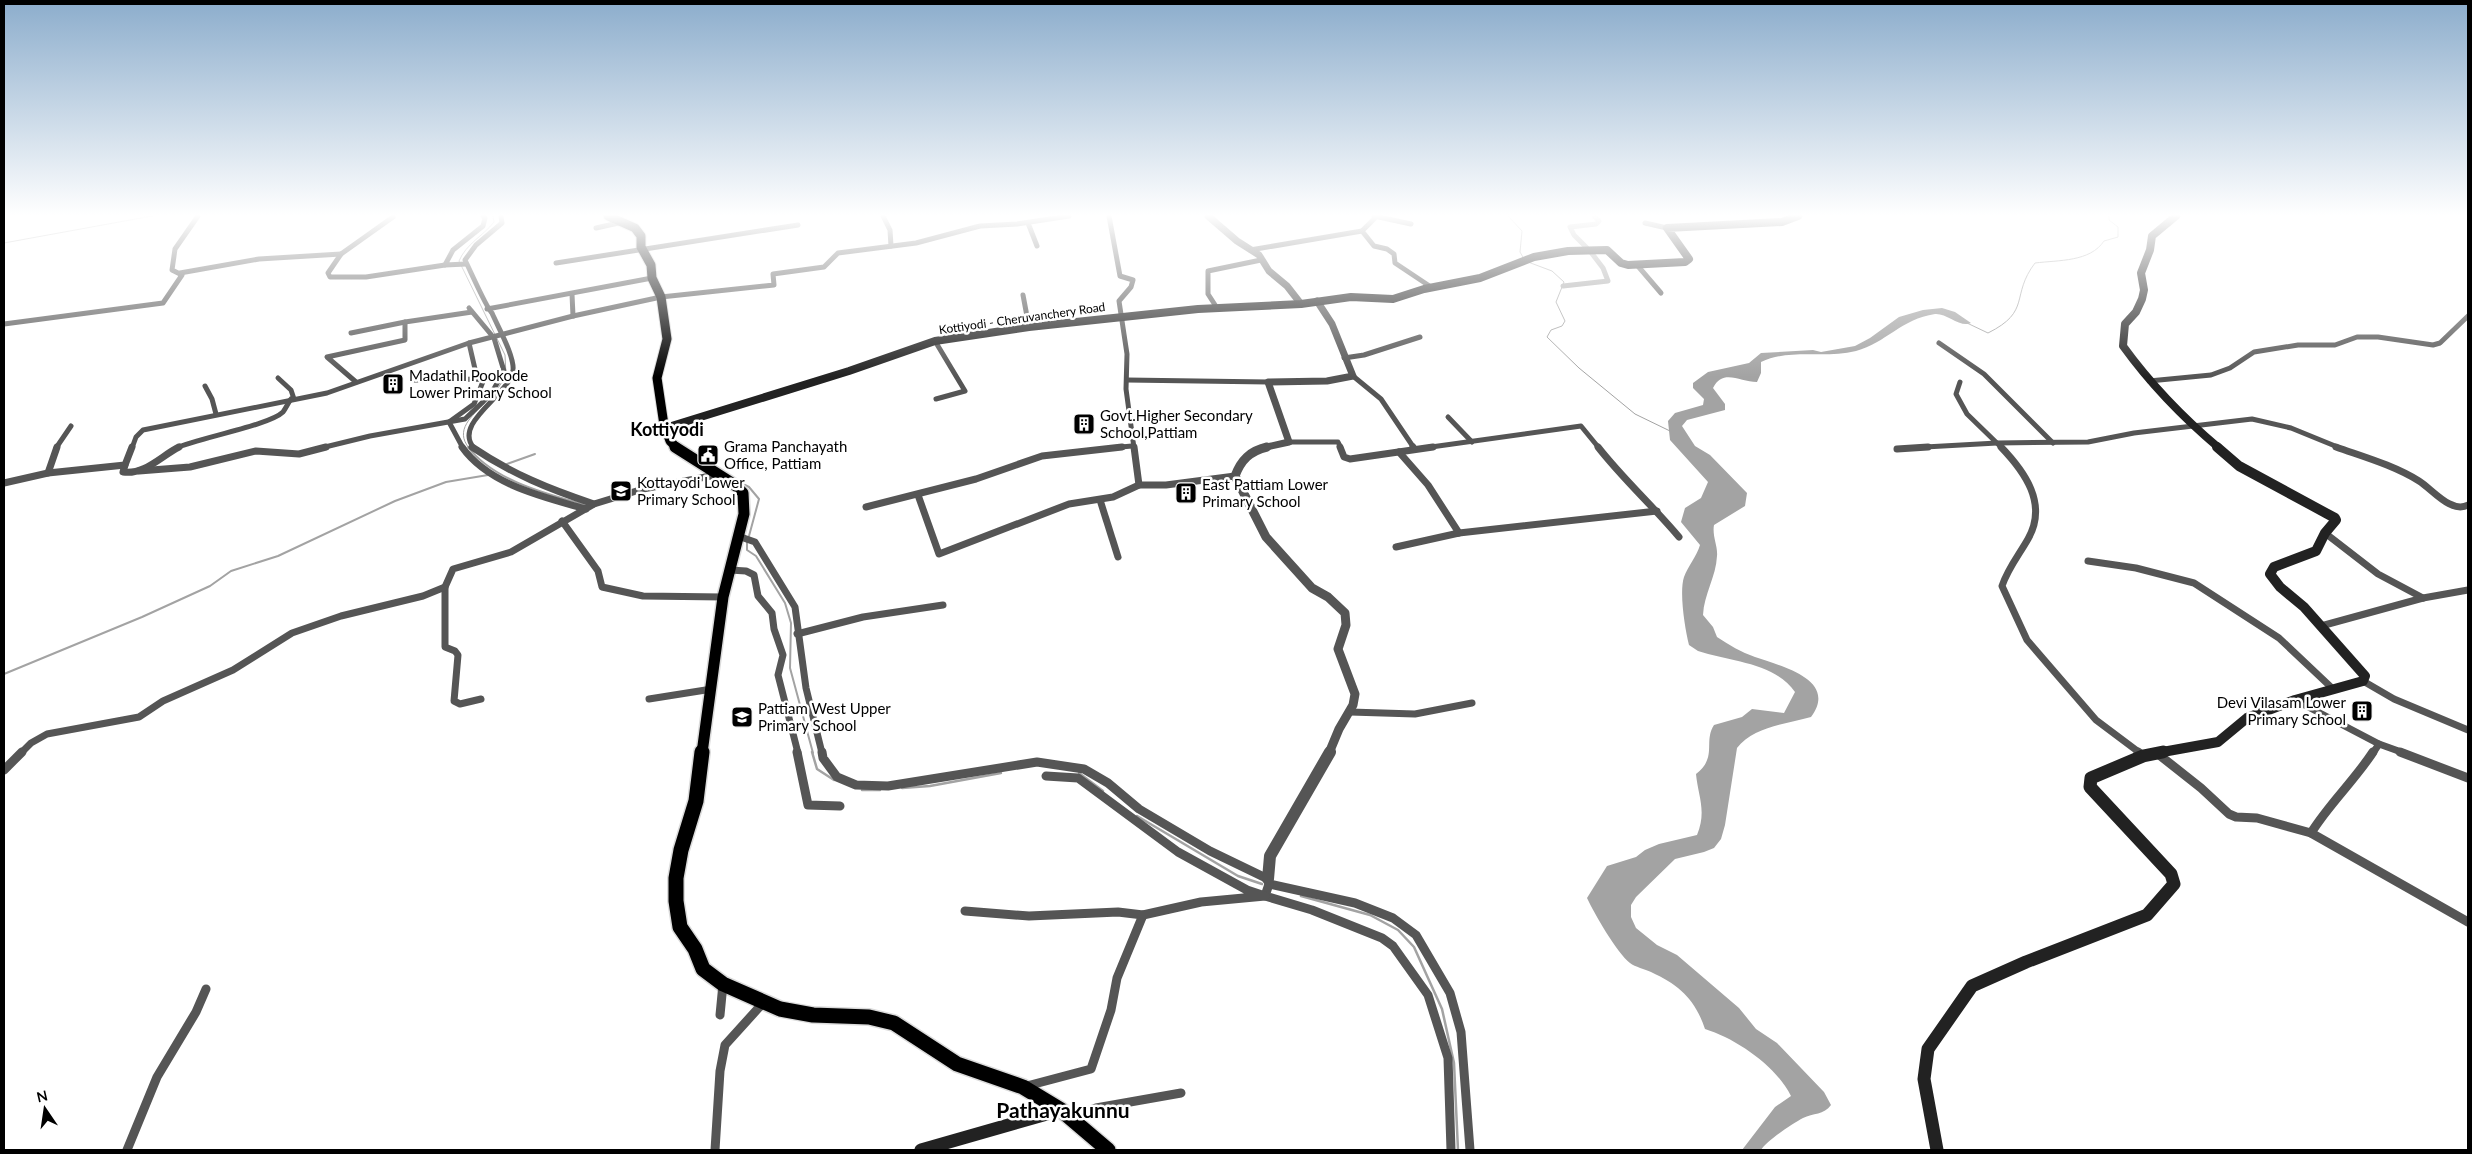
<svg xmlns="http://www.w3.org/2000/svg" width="2472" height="1154" viewBox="0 0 2472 1154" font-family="Lato,sans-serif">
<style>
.water{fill:#a3a3a3}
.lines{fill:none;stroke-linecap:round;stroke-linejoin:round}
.stream-far2{stroke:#a3a3a3;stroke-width:1}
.stream-far1{stroke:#a3a3a3;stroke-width:2}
.stream{stroke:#a3a3a3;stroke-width:2.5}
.canal{stroke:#a3a3a3;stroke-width:5}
.primary-far2-casing{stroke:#dbdbdb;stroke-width:11}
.primary-far1-casing{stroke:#dbdbdb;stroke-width:14}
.primary-casing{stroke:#dbdbdb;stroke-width:18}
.minor-far2{stroke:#555;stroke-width:5}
.minor-far1{stroke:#555;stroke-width:7}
.minor{stroke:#555;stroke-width:9}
.tertiary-far2{stroke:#555;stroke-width:7}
.tertiary-far1{stroke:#555;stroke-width:9}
.tertiary{stroke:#555;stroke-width:12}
.secondary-far2{stroke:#222;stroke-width:8}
.secondary-far1{stroke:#222;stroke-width:10}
.secondary{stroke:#222;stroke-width:13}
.primary-far2{stroke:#000;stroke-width:9}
.primary-far1{stroke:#000;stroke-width:11}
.primary{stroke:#000;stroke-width:15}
.labels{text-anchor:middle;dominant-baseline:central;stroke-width:5;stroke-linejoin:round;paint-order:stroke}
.far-street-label{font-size:12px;fill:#000;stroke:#fff}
.poi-label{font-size:15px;fill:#000;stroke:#fff;text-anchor:start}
.quarter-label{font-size:18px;font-weight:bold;fill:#000;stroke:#fff}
.near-quarter-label{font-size:21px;font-weight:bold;fill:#000;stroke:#fff}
</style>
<rect width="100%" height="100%" fill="#fff"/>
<path class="water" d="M1942,308L1955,312L1971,323C1960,328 1947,313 1935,314C1901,319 1886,343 1856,351C1824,359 1790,348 1761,362V373L1757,382C1740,382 1723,368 1713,388L1725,404V410L1687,420L1682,426L1695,446L1710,455L1747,493L1745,506L1714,525C1712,536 1718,546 1717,556C1716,577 1704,594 1703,615L1713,627L1717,637C1729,645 1741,652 1755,657C1780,666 1839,679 1811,717C1786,724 1753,727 1737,748L1725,825L1721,839L1714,848L1704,852L1675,859L1636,897L1631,905V917L1636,928L1657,945L1677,955L1739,1008L1756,1029L1777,1043L1824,1092L1831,1105C1824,1115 1813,1113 1803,1118C1792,1124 1766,1141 1761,1150H1742L1775,1107L1791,1096C1776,1066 1737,1039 1705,1029C1695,999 1679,985 1651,972C1645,969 1635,967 1630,963C1617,953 1594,913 1587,898L1607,866L1636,857L1645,850L1659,844L1697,835C1707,811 1698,796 1696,774C1718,757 1703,742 1714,725L1742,717L1752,709L1784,713L1795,692C1774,662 1731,662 1698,651L1689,645C1685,629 1679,592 1684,577C1688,566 1697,556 1700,545L1681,522L1685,508L1701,498L1708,482L1670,440L1668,421L1675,413L1703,405L1704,399L1693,388V383L1708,372L1749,363L1761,353L1813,350L1821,352L1855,346L1870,338L1899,317L1923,310Z"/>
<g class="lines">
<g class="stream-far2">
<path d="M493,216L494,222C483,236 466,244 459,261L505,355L506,376L494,394"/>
<path d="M1508,216L1522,231L1520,252L1524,259"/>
<path d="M4,243L152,216"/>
<path d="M1528,262L1552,271L1564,282L1556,302L1565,321L1562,326L1551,330L1547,337L1579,368L1635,414L1670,431"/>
<path d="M1967,323L1988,333C2032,311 2010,296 2035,263C2059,260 2090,262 2104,241L2118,237V227L2109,220V216"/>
<path d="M469,448C454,430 472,416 485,403"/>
</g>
<g class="stream-far1">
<path d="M468,447C494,481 547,494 586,505"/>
<path d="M507,464L535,454"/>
<path d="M737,481L749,487L759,499L749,536"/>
<path d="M747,542V550L756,556L785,603L791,623L790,668L813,753"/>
<path d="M4,674L142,617L210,586L231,571L278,556L395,501L446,482L488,475"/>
</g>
<g class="stream">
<path d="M812,752L817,769L834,780"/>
<path d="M1079,773L1103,791"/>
<path d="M902,788L930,786L1001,773"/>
<path d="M862,790H880"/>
<path d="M1137,816L1238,876L1262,884"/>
<path d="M1301,896L1370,915L1398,930L1414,947L1442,1009L1454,1063L1458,1150"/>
</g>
<g class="canal">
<path d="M1587,248L1574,235L1570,227L1596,224L1599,221L1594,216"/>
<path d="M1563,286L1608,281L1603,268L1590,251"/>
</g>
<g class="primary-far2-casing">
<path id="primary-far2" d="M608,216L635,228L641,236V247L651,265L652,278L661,297L667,339L657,378L664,425L670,441L677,448"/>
</g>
<g class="primary-far1-casing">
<path id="primary-far1" d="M675,447L735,485L743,493L744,514L723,597L702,753"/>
</g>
<g class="primary-casing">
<path id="primary" d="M702,752L696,801L681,850L676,878V901L680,927L695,949L703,969L723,984L780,1009L813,1015L869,1017L894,1023L957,1064L1023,1087L1061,1110L1108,1150"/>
</g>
<g class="minor-far2">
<path d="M883,216L890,230L891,246"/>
<path d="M1109,216L1120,276L1133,280L1131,287L1119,301L1127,354L1126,389L1134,448"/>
<path d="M1374,216L1411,224"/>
<path d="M393,217L341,254L328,273L330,277H366L445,265"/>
<path d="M1376,217L1362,231L1374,246L1387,249L1394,254L1395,263L1431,287"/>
<path d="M1028,223L1037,246"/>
<path d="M1645,223L1667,228"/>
<path d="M596,228L623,222"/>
<path d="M1250,250L1362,231"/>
<path d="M556,263L798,225"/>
<path d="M466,264L445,265L453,250L483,226L485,218L483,216"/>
<path d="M1637,265L1661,293"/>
<path d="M180,273L259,259L341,254"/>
<path d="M572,294L573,316"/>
<path d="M1023,295L1029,327"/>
<path d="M1217,308L1208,294V271L1261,260"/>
<path d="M487,309L652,278"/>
<path d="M4,324L163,303L182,275L172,270L175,249L198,216"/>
<path d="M351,333L405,322"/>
<path d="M935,341L965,391L936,399"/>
<path d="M469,343L475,369"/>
<path d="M1939,343L1984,374L2053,443"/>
<path d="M1344,358L1364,355L1420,337"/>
<path d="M1353,376L1381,399L1414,448"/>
<path d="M278,378L291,390L294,399"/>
<path d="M414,380L484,379L474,404L449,422L463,448"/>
<path d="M1127,380L1268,382"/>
<path d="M2149,381L2211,375L2230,368L2254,352L2298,345H2335L2357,337H2378L2433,345L2440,343L2468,316"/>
<path d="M356,382L327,357L405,340V322L472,312"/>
<path d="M1960,382L1956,394L1967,414L2002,448"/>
<path d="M205,386L212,399L216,414"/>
<path d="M1448,417L1472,442"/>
<path d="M1289,442H1338L1341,448"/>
<path d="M56,448L71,426"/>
<path d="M132,448L136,437L143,430L327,393L469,343L573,316L661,297L774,285L773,274L824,267L838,253L916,243L980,226L1017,224L1069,216"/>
<path d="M176,448C199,438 270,425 283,412C286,408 288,403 291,399"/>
<path d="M321,448L370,436L465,419L491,394L504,371L494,338L469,308"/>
<path d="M474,448C452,423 509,395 513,371C515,357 498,327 492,313C487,309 470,270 465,260L476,245L502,223L501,216"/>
<path d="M1110,448L1132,446"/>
<path d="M1424,448L1581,426L1599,448"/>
<path d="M1907,448L1997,443L2088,442L2134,433L2252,419L2291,428L2340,448"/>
</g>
<g class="minor-far1">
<path d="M462,447C489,485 544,497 586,509"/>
<path d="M472,447C512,474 549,489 594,504"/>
<path d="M1134,447L1139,485"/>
<path d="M1340,447L1344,457L1350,459L1433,447"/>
<path d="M1413,447L1414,449"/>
<path d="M1598,447C1623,479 1653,506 1679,537"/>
<path d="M2001,447C2025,472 2048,504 2028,539C2019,555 2008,568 2002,586L2027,640L2096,720L2140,753"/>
<path d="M2336,447C2364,457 2393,465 2419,481C2432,489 2451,514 2468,505"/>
<path d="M1897,449L1928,447"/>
<path d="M1399,452L1428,485L1459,533"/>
<path d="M125,465L123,472C145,475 161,456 179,447"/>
<path d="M139,471L190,467L256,451L299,454L326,447"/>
<path d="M48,473L57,447"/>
<path d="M4,483L48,473L125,465L132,447"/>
<path d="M918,495L939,554L1069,504L1113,497L1139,485H1166L1235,476"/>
<path d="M1100,500L1118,557"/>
<path d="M866,507L976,479L1042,456L1122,447"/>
<path d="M562,521L598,571L602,587L643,596L723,597"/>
<path d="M2325,533L2378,574L2423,598"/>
<path d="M738,536L755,542L795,607L806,688L822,753"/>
<path d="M1396,547L1459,533L1657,511"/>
<path d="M2088,561L2136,568L2194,583L2279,638L2333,689"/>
<path d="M730,570L746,571L754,575L758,596L772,613L774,629L783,655L778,675L798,753"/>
<path d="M445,587V647L455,651L458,655L454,701L460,704L481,699"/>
<path d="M2321,626L2423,598L2468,590"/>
<path d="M797,634L863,617L943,605"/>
<path d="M2363,681L2394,699L2468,730"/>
<path d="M649,699L712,689"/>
<path d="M2295,700L2379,744"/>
<path d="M1350,712L1415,714L1472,703"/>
<path d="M21,753L31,743L47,734L139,717L163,701L233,670L292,633L341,616L423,596L445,587L453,569L511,552L594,504L643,489L716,475"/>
<path d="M2373,753L2379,744L2404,753"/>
</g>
<g class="minor">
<path d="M797,752L808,805L840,806"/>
<path d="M822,752L823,758L837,777L856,785L888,786L1037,762L1084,769L1108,783L1139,809L1210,851L1268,879L1269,884L1355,903L1393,918L1416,935L1450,993L1461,1032L1470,1150"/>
<path d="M2138,752L2143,756"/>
<path d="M2400,752L2468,778"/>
<path d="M2158,754L2201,788L2229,814L2236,817L2257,818L2311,833C2329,804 2354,781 2373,752"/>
<path d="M4,770L22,752"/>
<path d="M2311,833L2468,922"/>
<path d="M1269,884L1265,896L1312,910L1382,938L1393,946L1428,995L1448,1058L1451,1150"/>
<path d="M965,911L1029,916L1118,912L1143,915"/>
<path d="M720,1015L723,984"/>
<path d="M1023,1087L1091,1069L1111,1010L1117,978L1143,915L1201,902L1265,896L1247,890L1178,852L1078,778L1046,776"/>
<path d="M1070,1117L1096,1108L1181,1093"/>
<path d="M127,1150L157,1077L196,1012L206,989"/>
<path d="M715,1150L720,1071L725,1045L763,1003"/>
</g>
<g class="tertiary-far2">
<path d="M1208,216L1237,241L1259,255L1269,271L1287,286L1301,304"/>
<path d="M1262,448L1289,442L1268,382L1327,381L1353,376L1332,324L1317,301"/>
</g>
<path class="tertiary-far1" d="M1267,447C1250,451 1241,460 1235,476L1266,537L1312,588L1328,597L1345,613L1346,625L1338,649L1355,694L1353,705L1339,729L1329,753"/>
<path class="tertiary" d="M1268,879L1270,856L1330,752"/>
<g class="secondary-far2">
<path d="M2176,216L2152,236L2150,250L2141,273L2144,290L2142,299L2136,312L2125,324L2123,346C2152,386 2181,416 2219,448"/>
<path d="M665,428L849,371L935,341L1029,327L1198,309L1301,304L1351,297L1393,299L1424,289L1480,278L1534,257L1568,251L1607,250L1621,263L1628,265L1685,262L1689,259L1667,228L1782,222L1798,216"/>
</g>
<path class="secondary-far1" d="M2157,753L2218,742L2247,718L2295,700L2363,681L2365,676L2304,607L2280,587L2270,574L2274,567L2316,551L2325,533L2336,520L2335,518L2239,466L2217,447"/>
<g class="secondary">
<path d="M921,1150L1061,1110"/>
<path d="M1937,1150L1924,1079L1928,1049L1972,986L2026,962L2147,915L2174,884L2171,874L2090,787L2091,778L2143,756L2163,752"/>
</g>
<use href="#primary-far2" class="primary-far2"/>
<use href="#primary-far1" class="primary-far1"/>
<use href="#primary" class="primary"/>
</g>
<linearGradient id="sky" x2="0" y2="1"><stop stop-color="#8cadcc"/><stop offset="0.57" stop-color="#fff"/><stop offset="1" stop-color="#fff" stop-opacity="0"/></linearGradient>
<rect width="2472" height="377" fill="url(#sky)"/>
<defs>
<g id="building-square" transform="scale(1.125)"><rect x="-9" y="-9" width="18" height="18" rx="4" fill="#000" stroke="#fff"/><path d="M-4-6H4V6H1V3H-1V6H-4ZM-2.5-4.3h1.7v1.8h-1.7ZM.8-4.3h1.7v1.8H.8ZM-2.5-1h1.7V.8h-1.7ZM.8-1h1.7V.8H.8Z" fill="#fff"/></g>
<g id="civic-square" transform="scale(1.125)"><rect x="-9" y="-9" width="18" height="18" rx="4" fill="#000" stroke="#fff"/><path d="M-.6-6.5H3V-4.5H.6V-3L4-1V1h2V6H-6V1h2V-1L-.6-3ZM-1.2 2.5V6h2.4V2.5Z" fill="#fff"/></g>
<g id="school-square" transform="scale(1.125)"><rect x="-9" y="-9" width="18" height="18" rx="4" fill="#000" stroke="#fff"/><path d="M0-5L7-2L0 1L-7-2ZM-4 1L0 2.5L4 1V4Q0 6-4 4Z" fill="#fff"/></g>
</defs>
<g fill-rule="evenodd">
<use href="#building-square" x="393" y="384"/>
<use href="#building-square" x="1084" y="424"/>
<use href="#civic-square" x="708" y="455"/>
<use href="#school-square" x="621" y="491"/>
<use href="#building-square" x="1186" y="493"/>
<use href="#building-square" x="2362" y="711"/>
<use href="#school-square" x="742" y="717"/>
</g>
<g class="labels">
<g class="far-street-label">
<text transform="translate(1022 318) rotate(-8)">Kottiyodi - Cheruvanchery Road</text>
</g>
<g class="poi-label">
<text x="409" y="375">Madathil Pookode<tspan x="409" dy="17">Lower Primary School</tspan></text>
<text x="1100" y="415">Govt.Higher Secondary<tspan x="1100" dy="17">School,Pattiam</tspan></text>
<text x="724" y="446">Grama Panchayath<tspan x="724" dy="17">Office, Pattiam</tspan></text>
<text x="637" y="482">Kottayodi Lower<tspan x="637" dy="17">Primary School</tspan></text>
<text x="1202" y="484">East Pattiam Lower<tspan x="1202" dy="17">Primary School</tspan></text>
<text x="2346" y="702" text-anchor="end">Devi Vilasam Lower<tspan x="2346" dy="17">Primary School</tspan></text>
<text x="758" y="708">Pattiam West Upper<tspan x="758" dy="17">Primary School</tspan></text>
</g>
<g class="quarter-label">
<text x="667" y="429">Kottiyodi</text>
</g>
<g class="near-quarter-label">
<text x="1063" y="1109">Pathayakunnu</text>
</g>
</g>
<rect width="2472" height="1154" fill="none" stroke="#000000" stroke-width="10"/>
<g transform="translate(45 1109) rotate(347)" stroke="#ffffff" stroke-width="4" paint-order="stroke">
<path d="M0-4L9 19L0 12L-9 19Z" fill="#000000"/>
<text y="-8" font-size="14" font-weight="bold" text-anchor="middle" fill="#000000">N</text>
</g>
</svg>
